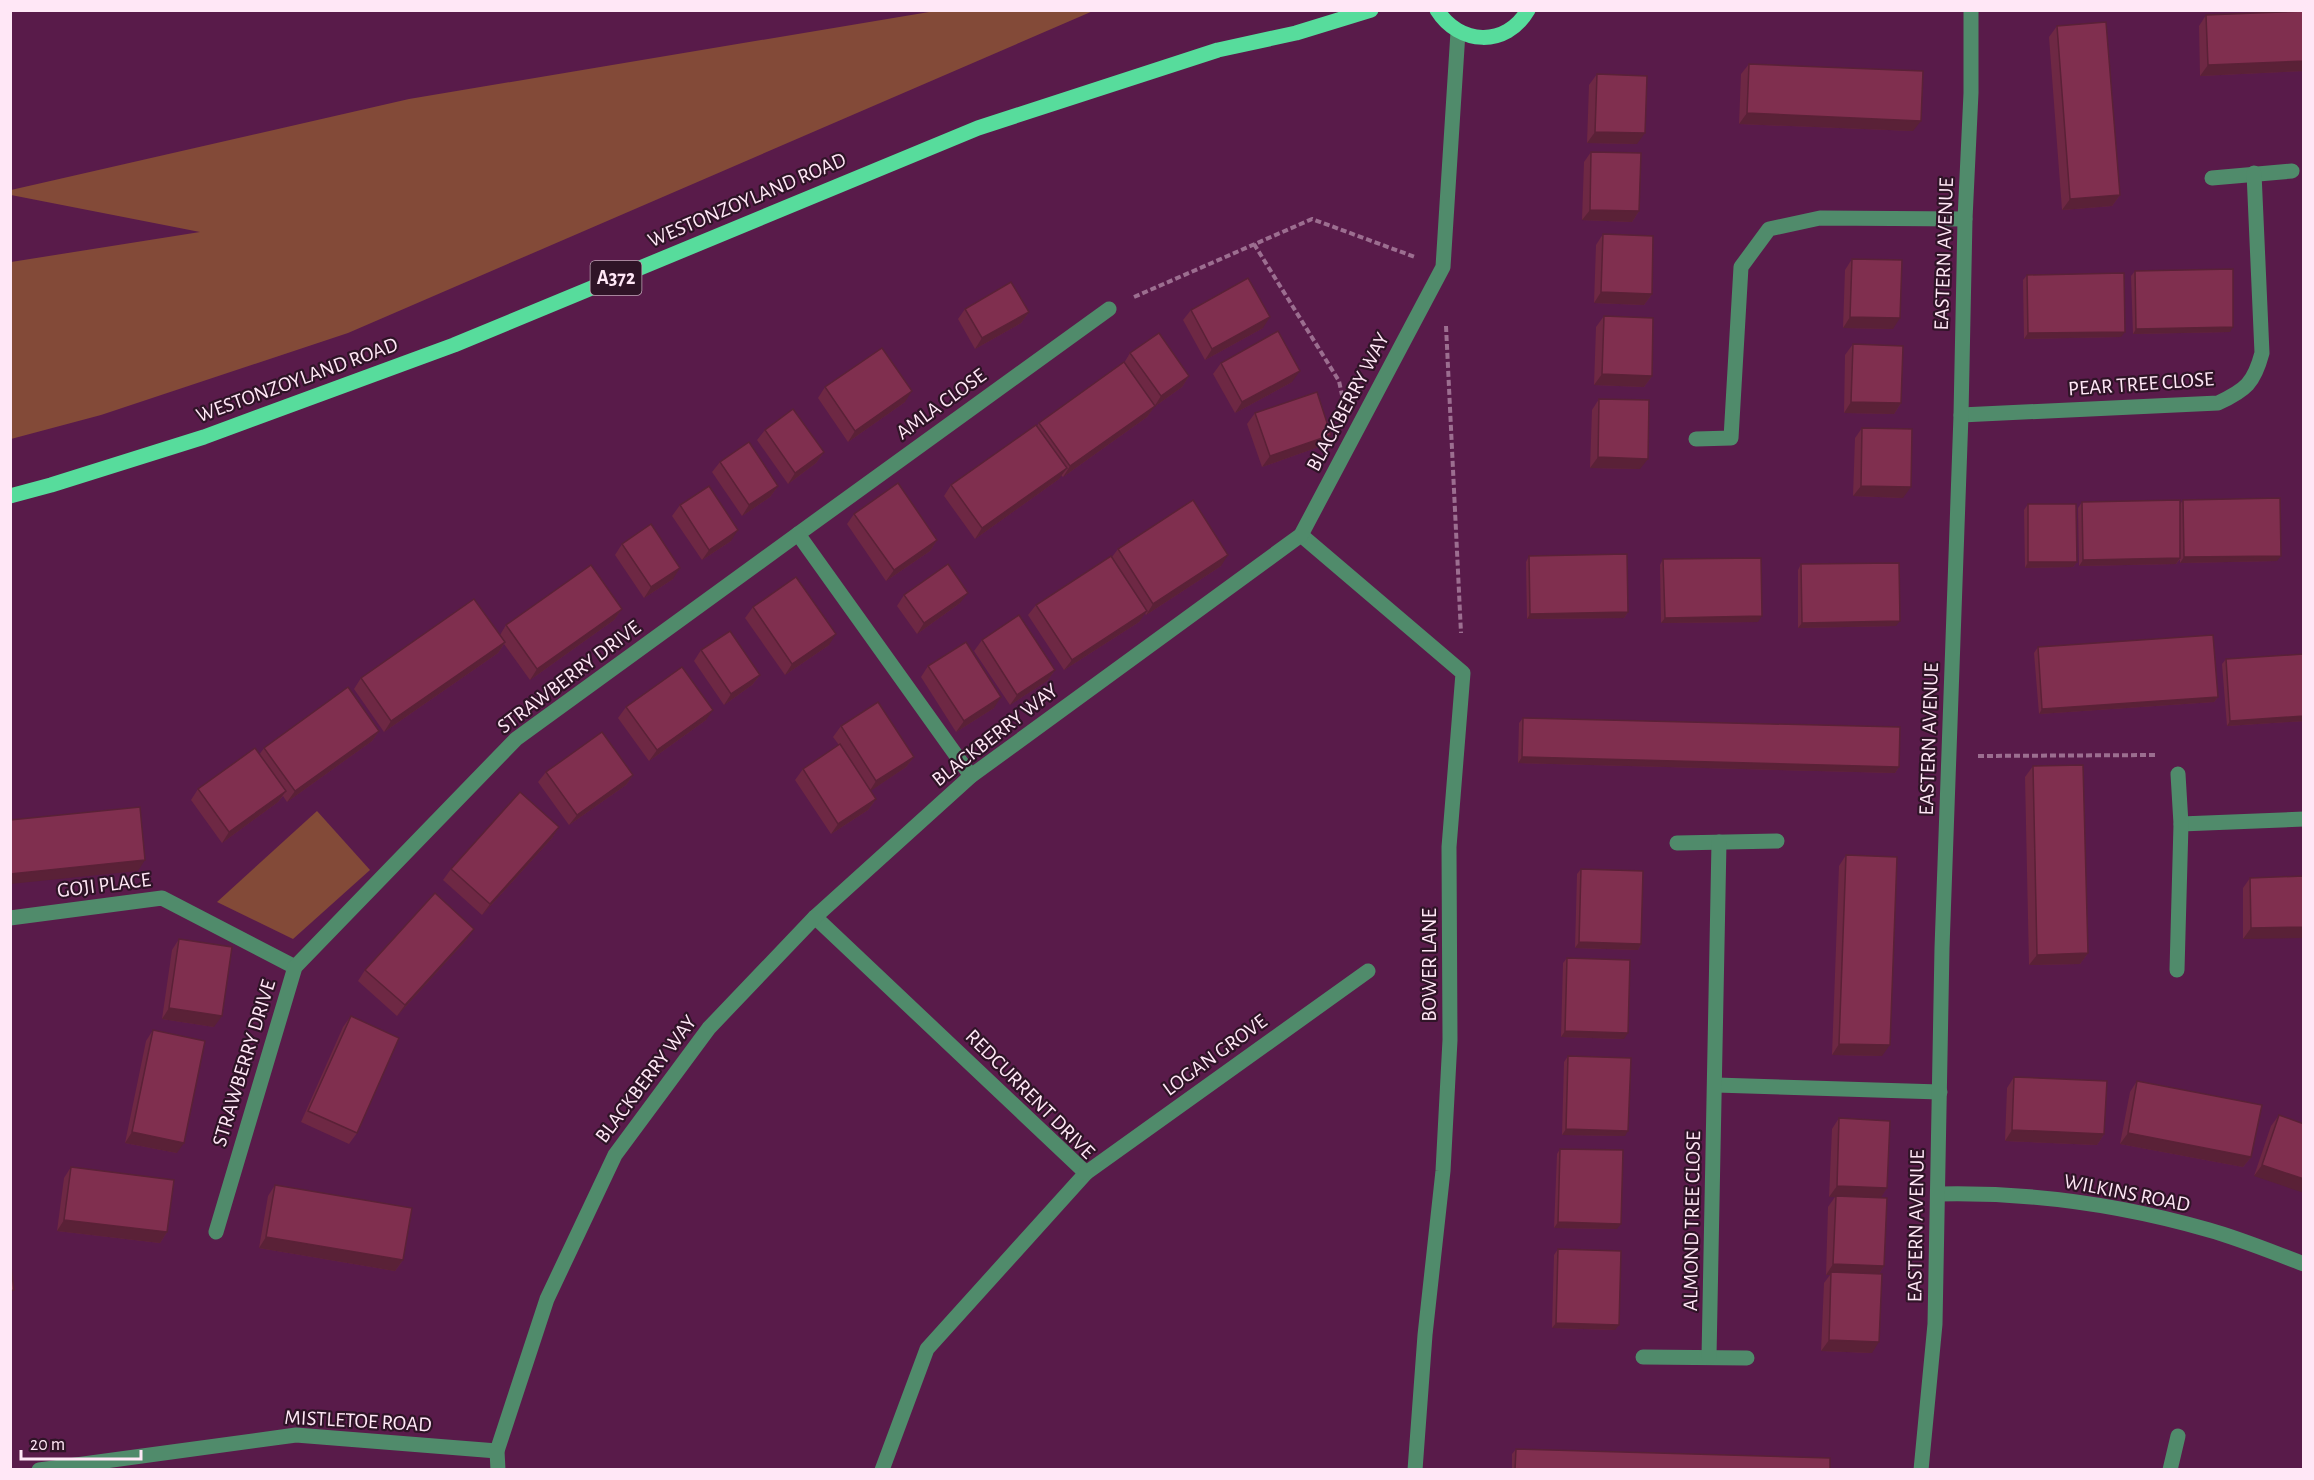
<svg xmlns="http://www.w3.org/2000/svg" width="2314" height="1480" viewBox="0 0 2314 1480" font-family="'Alegreya Sans',sans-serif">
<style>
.green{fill:#834a38}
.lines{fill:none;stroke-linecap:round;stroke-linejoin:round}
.path{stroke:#9c6e90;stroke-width:4;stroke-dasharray:6 3;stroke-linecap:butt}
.minor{stroke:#508b6b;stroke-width:15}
.major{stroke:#57dc9c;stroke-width:15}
.wall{fill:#6e2844}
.shaded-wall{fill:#5a2137}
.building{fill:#802f4f;stroke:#5a2137;stroke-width:1.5}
.labels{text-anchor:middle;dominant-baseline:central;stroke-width:4.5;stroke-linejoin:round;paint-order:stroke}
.shield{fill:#2f1427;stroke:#c1a8b8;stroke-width:1.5}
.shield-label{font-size:20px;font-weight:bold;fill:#ffe7f6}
.street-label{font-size:21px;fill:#ffe7f6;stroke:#2f1427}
</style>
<rect width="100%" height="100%" fill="#591b4a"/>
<g class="green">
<path d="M941,10L1093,11L348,333L101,415L11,439V262L200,232L11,195V190L409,99Z"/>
<path d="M317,811L370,870L293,939L217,902Z"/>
</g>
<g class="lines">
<g class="path">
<path d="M1254,244L1339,381L1342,395"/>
<path d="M1134,297L1312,219L1415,257"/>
<path d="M1446,326L1461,633"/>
<path d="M1978,756L2156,755"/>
</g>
<g class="minor">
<path d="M2212,178L2292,171"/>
<path d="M1961,415L2218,403C2246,390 2254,383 2262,353L2254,173"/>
<path d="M1696,439L1731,438L1741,267L1769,229L1820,218L1965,219"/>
<path d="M798,534L1109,309"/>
<path d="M1301,535L1463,673L1449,847L1450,1040L1443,1171L1425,1335L1415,1470"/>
<path d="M2181,824L2304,819"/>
<path d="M1677,843L1777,841"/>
<path d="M815,917L1086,1173L927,1349L882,1470"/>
<path d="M10,918L162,898L295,967"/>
<path d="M2177,970L2181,824L2178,774"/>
<path d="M1716,1085L1940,1092"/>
<path d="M1086,1173L1368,971"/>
<path d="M1938,1194C2028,1192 2122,1205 2209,1230C2241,1239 2272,1252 2304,1264"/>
<path d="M216,1232L295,967L516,739L798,534L971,776"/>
<path d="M1643,1357L1747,1358"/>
<path d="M1709,1357L1719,842"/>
<path d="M39,1470L296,1435L497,1451"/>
<path d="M498,1470L497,1451L547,1299L615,1155L709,1028L815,917L971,776L1301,535L1443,267L1458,32"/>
<path d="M1921,1470L1935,1324L1942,948L1961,415L1965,219L1971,93V10"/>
<path d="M2170,1470L2178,1436"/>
</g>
<g class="major">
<path d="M1437,10C1459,45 1506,48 1528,10"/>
<path d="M10,496L51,485L204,437L454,345L978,128L1218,50L1296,33L1371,10"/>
</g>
</g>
<g class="wall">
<path d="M2304,11V71L2200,76L2199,26L2206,15Z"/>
<path d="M2057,26L2120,195L2112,206L2062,210L2049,37Z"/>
<path d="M1749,64L1913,131L1739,124L1741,74Z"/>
<path d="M1597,74L1637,144L1587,143L1589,85Z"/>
<path d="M1591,152L1639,211L1632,222L1582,220L1584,162Z"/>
<path d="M1603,234L1652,294L1644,305L1594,303L1596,245Z"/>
<path d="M1852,259L1893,329L1843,328L1845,270Z"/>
<path d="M2135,271L2230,332L2133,334L2131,276Z"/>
<path d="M2027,275L2121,337L2024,339L2023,280Z"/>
<path d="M965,309L1029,312L1021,323L975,349L958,319Z"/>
<path d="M1191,310L1263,328L1205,360L1183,320Z"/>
<path d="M1604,316L1652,376L1644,387L1594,385L1596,327Z"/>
<path d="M1853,344L1901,403L1894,414L1844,413L1845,355Z"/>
<path d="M1130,353L1189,376L1182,387L1154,407L1147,417L1063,477L1061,475L1059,479L975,539L944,496L951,485L1037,426L1039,423L1124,363Z"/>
<path d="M1221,363L1292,382L1235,413L1213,374Z"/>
<path d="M825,387L905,402L848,442L818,398Z"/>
<path d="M1599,399L1640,469L1590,468L1592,410Z"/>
<path d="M1255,413L1324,445L1262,467L1247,424Z"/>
<path d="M1862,428L1903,498L1853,496L1855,438Z"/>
<path d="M765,430L824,452L816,463L788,484L757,440Z"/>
<path d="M720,462L778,486L770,497L742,516L712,472Z"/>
<path d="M2183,500L2277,561L2180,563V559L2176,564L2079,566L2078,508L2082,502L2180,504Z"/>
<path d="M2028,504L2077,562L2073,567L2025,568L2024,510Z"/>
<path d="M680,505L731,541L702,560L672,516Z"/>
<path d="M854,514L937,540L930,551L886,581L847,524Z"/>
<path d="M622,544L673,579L644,598L615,555Z"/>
<path d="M1118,549L1221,566L1146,615L1145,613L1139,622L1064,670L1028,615L1036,605L1112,557Z"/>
<path d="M1529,556L1628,612L1624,618L1527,619L1526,562Z"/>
<path d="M1663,559L1758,622L1661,623L1660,565Z"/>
<path d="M1801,564L1896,626L1798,628V570Z"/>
<path d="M904,595L960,603L917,634L897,606Z"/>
<path d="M753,607L829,645L785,675L745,618Z"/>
<path d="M622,609L614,620L530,680L504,644L498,653L384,732L354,689L361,678L500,635L506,625Z"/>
<path d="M982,640L1055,670L1047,681L1010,705L974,651Z"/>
<path d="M2038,647L2218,697L2214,702L2039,714L2034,653Z"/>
<path d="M701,650L760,675L752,685L724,705L694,661Z"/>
<path d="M2304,654V721L2227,726L2222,664L2226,659Z"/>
<path d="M928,666L994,708L956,732L921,677Z"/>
<path d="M626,707L706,720L649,761L618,718Z"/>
<path d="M1523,718L1899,767L1895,773L1518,763L1519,723Z"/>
<path d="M841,726L914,757L906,767L870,791L876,799L868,810L831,834L795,780L803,769L839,745L833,737Z"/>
<path d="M379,731L372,741L287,802L283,796L278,802L222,843L191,800L198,789L259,755L264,748Z"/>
<path d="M2033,766L2088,953L2080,964L2029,965L2025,777Z"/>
<path d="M546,772L633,775L626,785L569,825L538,782Z"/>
<path d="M559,827L552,838L482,915L443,880L451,869Z"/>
<path d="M1846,855L1882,1056L1832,1055L1839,866Z"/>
<path d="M1581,869L1641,944L1638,950L1575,948L1577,874Z"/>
<path d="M2304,876L2243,939V888L2250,878Z"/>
<path d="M179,939L214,1027L162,1019L172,950Z"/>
<path d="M467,939L397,1016L358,981L365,970Z"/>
<path d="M1567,958L1624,1039L1561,1037L1563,963Z"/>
<path d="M351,1016L357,1133L349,1144L301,1122L343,1027Z"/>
<path d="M153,1030L177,1153L125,1143L146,1041Z"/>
<path d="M1568,1056L1625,1136L1562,1135L1564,1062Z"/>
<path d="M2014,1077L2104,1134L2097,1145L2005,1141L2007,1088Z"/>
<path d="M2137,1081L2251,1157L2243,1167L2120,1144L2130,1092Z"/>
<path d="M2279,1115L2304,1124L2254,1176L2271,1126Z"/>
<path d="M1839,1118L1887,1188L1880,1198L1884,1266L1879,1274L1872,1353L1821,1351L1824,1283L1830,1275H1826L1828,1207L1835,1197H1829L1832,1129Z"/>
<path d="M1560,1149L1617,1229L1554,1228L1557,1154Z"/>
<path d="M71,1167L167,1232L160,1243L57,1231L64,1178Z"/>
<path d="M275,1185L403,1260L395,1271L259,1248L268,1196Z"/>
<path d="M1558,1249L1615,1330L1552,1328L1554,1255Z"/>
<path d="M1516,1449L1830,1470H1512V1454Z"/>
</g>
<g class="shaded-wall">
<path d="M2304,61V71L2200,76L2208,65Z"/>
<path d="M1747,113L1921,121L1913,131L1739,124Z"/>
<path d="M1595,132L1645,133L1637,144L1587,143Z"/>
<path d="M2120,195L2112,206L2062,210L2070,199Z"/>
<path d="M1590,210L1639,211L1632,222L1582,220Z"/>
<path d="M1601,292L1652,294L1644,305L1594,303Z"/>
<path d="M1029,312L1021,323L975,349L982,338Z"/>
<path d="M1270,317L1263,328L1205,360L1212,349Z"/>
<path d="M1850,317L1900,318L1893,329L1843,328Z"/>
<path d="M2233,327L2230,332L2133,334L2136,329Z"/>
<path d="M2125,332L2121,337L2024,339L2028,333Z"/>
<path d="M1300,371L1292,382L1235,413L1242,402Z"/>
<path d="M1602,374L1652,376L1644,387L1594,385Z"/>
<path d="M1189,376L1182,387L1154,407L1161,396Z"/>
<path d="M912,391L905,402L848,442L855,431Z"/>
<path d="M1851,402L1901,403L1894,414L1844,413Z"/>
<path d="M1155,406L1147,417L1063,477L1070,466Z"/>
<path d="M1331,435L1324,445L1262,467L1270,456Z"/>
<path d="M824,452L816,463L788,484L795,473Z"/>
<path d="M1598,457L1648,459L1640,469L1590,468Z"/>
<path d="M1067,468L1059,479L975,539L982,528Z"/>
<path d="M778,486L770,497L742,516L749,505Z"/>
<path d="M1861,486L1911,487L1903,498L1853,496Z"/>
<path d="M738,530L731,541L702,560L709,550Z"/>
<path d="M937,540L930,551L886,581L894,570Z"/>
<path d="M1228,555L1221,566L1146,615L1153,604Z"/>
<path d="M2281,556L2277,561L2180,563L2184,557Z"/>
<path d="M2180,558L2176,564L2079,566L2083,560Z"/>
<path d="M2028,562H2077L2073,567L2025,568Z"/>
<path d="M680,568L673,579L644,598L651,587Z"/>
<path d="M968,593L960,603L917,634L924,623Z"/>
<path d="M622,609L614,620L530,680L537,669Z"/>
<path d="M1147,611L1139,622L1064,670L1072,660Z"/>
<path d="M1628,612L1624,618L1527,619L1530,614Z"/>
<path d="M1762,616L1758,622L1661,623L1665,618Z"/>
<path d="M1900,621L1896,626L1798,628L1802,623Z"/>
<path d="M836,634L829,645L785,675L792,664Z"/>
<path d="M505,642L498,653L384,732L391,721Z"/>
<path d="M1055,670L1047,681L1010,705L1017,695Z"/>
<path d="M760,675L752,685L724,705L731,694Z"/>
<path d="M1001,697L994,708L956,732L964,721Z"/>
<path d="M2218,697L2214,702L2039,714L2042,709Z"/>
<path d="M713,710L706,720L649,761L657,750Z"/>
<path d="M2304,716V721L2227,726L2230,721Z"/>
<path d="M379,731L372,741L287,802L295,791Z"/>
<path d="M914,757L906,767L869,792L876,781Z"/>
<path d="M1522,757L1899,767L1895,773L1518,763Z"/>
<path d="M633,775L626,785L569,825L577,815Z"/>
<path d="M286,791L278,802L222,843L229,832Z"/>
<path d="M876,799L868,810L831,834L838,824Z"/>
<path d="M559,827L552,838L482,915L490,904Z"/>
<path d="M145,860L138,871L10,884V874Z"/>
<path d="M2304,927V938L2243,939L2251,928Z"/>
<path d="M474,929L467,939L397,1016L405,1005Z"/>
<path d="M1579,942L1641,944L1638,950L1575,948Z"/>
<path d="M2088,953L2080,964L2029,965L2037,955Z"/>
<path d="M169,1008L222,1016L214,1027L162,1019Z"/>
<path d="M1565,1031L1628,1033L1624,1039L1561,1037Z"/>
<path d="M1839,1044L1890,1045L1882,1056L1832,1055Z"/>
<path d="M1566,1129L1628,1131L1625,1136L1562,1135Z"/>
<path d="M2012,1130L2104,1134L2097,1145L2005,1141Z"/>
<path d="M132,1132L184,1143L177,1153L125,1143Z"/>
<path d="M2128,1133L2251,1157L2243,1167L2120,1144Z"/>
<path d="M2262,1165L2304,1179V1193L2254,1176Z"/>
<path d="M1837,1186L1887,1188L1880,1199L1829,1197Z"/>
<path d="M64,1220L167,1232L160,1243L57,1231Z"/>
<path d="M1558,1222L1621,1224L1617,1229L1554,1228Z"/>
<path d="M266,1237L403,1260L395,1271L259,1248Z"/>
<path d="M1833,1264L1884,1266L1877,1277L1831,1272L1830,1275H1826Z"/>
<path d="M1556,1323L1619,1325L1615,1330L1552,1328Z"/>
<path d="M1829,1340L1879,1342L1872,1353L1821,1351Z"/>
</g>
<g class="building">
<path d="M2304,11V61L2208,65L2206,15Z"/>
<path d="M2106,22L2120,195L2070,199L2057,26Z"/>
<path d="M1749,64L1923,71L1921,121L1747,113Z"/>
<path d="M1597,74L1647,76L1645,133L1595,132Z"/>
<path d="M1591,152L1641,153L1639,211L1590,210Z"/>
<path d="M1603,234L1653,236L1652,294L1601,292Z"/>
<path d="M1852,259L1902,260L1900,318L1850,317Z"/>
<path d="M2233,269V327L2136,329L2135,271Z"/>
<path d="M2124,273L2125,332L2028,333L2027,275Z"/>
<path d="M1248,278L1270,317L1212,349L1191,310Z"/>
<path d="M1011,282L1029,312L982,338L965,309Z"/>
<path d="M1604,316L1653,318L1652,376L1602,374Z"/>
<path d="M1278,331L1300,371L1242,402L1221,363Z"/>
<path d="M1159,333L1189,376L1161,396L1130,353Z"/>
<path d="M1853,344L1903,346L1901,403L1851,402Z"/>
<path d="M882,348L912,391L855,431L825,387Z"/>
<path d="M1124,362L1155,406L1070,466L1039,423Z"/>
<path d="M1317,392L1331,435L1270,456L1255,413Z"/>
<path d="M1599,399L1649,400L1648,459L1598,457Z"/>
<path d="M793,409L824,452L795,473L765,430Z"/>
<path d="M1036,425L1067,468L982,528L951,485Z"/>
<path d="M1862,428L1912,429L1911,487L1861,486Z"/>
<path d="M749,442L778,486L749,505L720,462Z"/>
<path d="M898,483L937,540L894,570L854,514Z"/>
<path d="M709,486L738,530L709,550L680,505Z"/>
<path d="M2280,498L2281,556L2184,557L2183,500Z"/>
<path d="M1193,500L1228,555L1153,604L1118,549Z"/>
<path d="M2180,500V558L2083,560L2082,502Z"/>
<path d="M2028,504H2076L2077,562H2028Z"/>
<path d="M651,524L680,568L651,587L622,544Z"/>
<path d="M1627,554L1628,612L1530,614L1529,556Z"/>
<path d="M1111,556L1147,611L1072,660L1036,605Z"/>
<path d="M1761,558L1762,616L1665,618L1663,559Z"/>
<path d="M1899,563L1900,621L1802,623L1801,564Z"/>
<path d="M948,564L968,593L924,623L904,595Z"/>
<path d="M591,565L622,609L537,669L506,625Z"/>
<path d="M796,577L836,634L792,664L753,607Z"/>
<path d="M474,599L505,642L391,721L361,678Z"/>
<path d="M1019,615L1055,670L1017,695L982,640Z"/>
<path d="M730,631L760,675L731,694L701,650Z"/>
<path d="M2213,635L2218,697L2042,709L2038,647Z"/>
<path d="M966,642L1001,697L964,721L928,666Z"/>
<path d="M2304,654V716L2230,721L2226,659Z"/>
<path d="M682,667L713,710L657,750L626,707Z"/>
<path d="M348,687L379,731L295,791L264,748Z"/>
<path d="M878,702L914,757L876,781L841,726Z"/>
<path d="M1523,718L1900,727L1899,767L1522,757Z"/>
<path d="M602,732L633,775L577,815L546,772Z"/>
<path d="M840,744L876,799L838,824L803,769Z"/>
<path d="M255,748L286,791L229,832L198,789Z"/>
<path d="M2083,765L2088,953L2037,955L2033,766Z"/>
<path d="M520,792L559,827L490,904L451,869Z"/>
<path d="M140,807L145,860L10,874V820Z"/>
<path d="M1846,855L1897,857L1890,1045L1839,1044Z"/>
<path d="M1581,869L1643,871L1641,944L1579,942Z"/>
<path d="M2304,876V927L2251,928L2250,878Z"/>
<path d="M435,893L474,929L405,1005L365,970Z"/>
<path d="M179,939L232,947L222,1016L169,1008Z"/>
<path d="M1567,958L1630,960L1628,1033L1565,1031Z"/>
<path d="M351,1016L399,1038L357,1133L308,1111Z"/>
<path d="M153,1030L205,1041L184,1143L132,1132Z"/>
<path d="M1568,1056L1631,1058L1628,1131L1566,1129Z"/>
<path d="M2014,1077L2107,1081L2104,1134L2012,1130Z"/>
<path d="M2137,1081L2262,1105L2251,1157L2128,1133Z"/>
<path d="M2279,1115L2304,1124V1179L2262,1165Z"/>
<path d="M1839,1118L1890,1121L1887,1188L1837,1186Z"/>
<path d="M1560,1149L1623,1150L1621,1224L1558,1222Z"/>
<path d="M71,1167L174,1180L167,1232L64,1220Z"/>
<path d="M275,1185L412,1208L403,1260L266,1237Z"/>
<path d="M1836,1196L1887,1198L1884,1266L1833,1264Z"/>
<path d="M1558,1249L1621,1251L1619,1325L1556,1323Z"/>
<path d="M10,1260L14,1290L10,1291Z"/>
<path d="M1831,1272L1882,1274L1879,1342L1829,1340Z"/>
<path d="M1516,1449L1830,1458V1470H1515Z"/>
</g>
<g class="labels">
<rect class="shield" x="590.5" y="261" width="51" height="34" rx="4.5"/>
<g class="shield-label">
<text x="616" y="278">A372</text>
</g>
<g class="street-label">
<text transform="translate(747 200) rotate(-23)">WESTONZOYLAND ROAD</text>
<text transform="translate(1944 254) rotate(-88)">EASTERN AVENUE</text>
<text transform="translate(297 380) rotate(-20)">WESTONZOYLAND ROAD</text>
<text transform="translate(2141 384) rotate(-4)">PEAR TREE CLOSE</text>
<text transform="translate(1348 402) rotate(-62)">BLACKBERRY WAY</text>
<text transform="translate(941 404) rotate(-36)">AMLA CLOSE</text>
<text transform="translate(569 677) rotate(-37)">STRAWBERRY DRIVE</text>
<text transform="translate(995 735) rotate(-38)">BLACKBERRY WAY</text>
<text transform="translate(1929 739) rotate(-88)">EASTERN AVENUE</text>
<text transform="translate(104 885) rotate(-7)">GOJI PLACE</text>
<text transform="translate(1429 965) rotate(-90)">BOWER LANE</text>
<text transform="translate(1215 1055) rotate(-36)">LOGAN GROVE</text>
<text transform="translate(244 1063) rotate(-73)">STRAWBERRY DRIVE</text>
<text transform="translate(646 1079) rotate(-53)">BLACKBERRY WAY</text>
<text transform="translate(1030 1094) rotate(45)">REDCURRENT DRIVE</text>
<text transform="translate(2127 1193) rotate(11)">WILKINS ROAD</text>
<text transform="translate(1692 1221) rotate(-89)">ALMOND TREE CLOSE</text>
<text transform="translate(1916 1226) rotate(-89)">EASTERN AVENUE</text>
<text transform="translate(358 1421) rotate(3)">MISTLETOE ROAD</text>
</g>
</g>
<rect width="2314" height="1480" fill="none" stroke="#ffe7f6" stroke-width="24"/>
<path d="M21 1450v9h120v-9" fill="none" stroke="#ffe7f6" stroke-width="3"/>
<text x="30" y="1450" font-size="18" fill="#ffe7f6" stroke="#2f1427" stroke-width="4.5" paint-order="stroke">20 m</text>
</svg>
